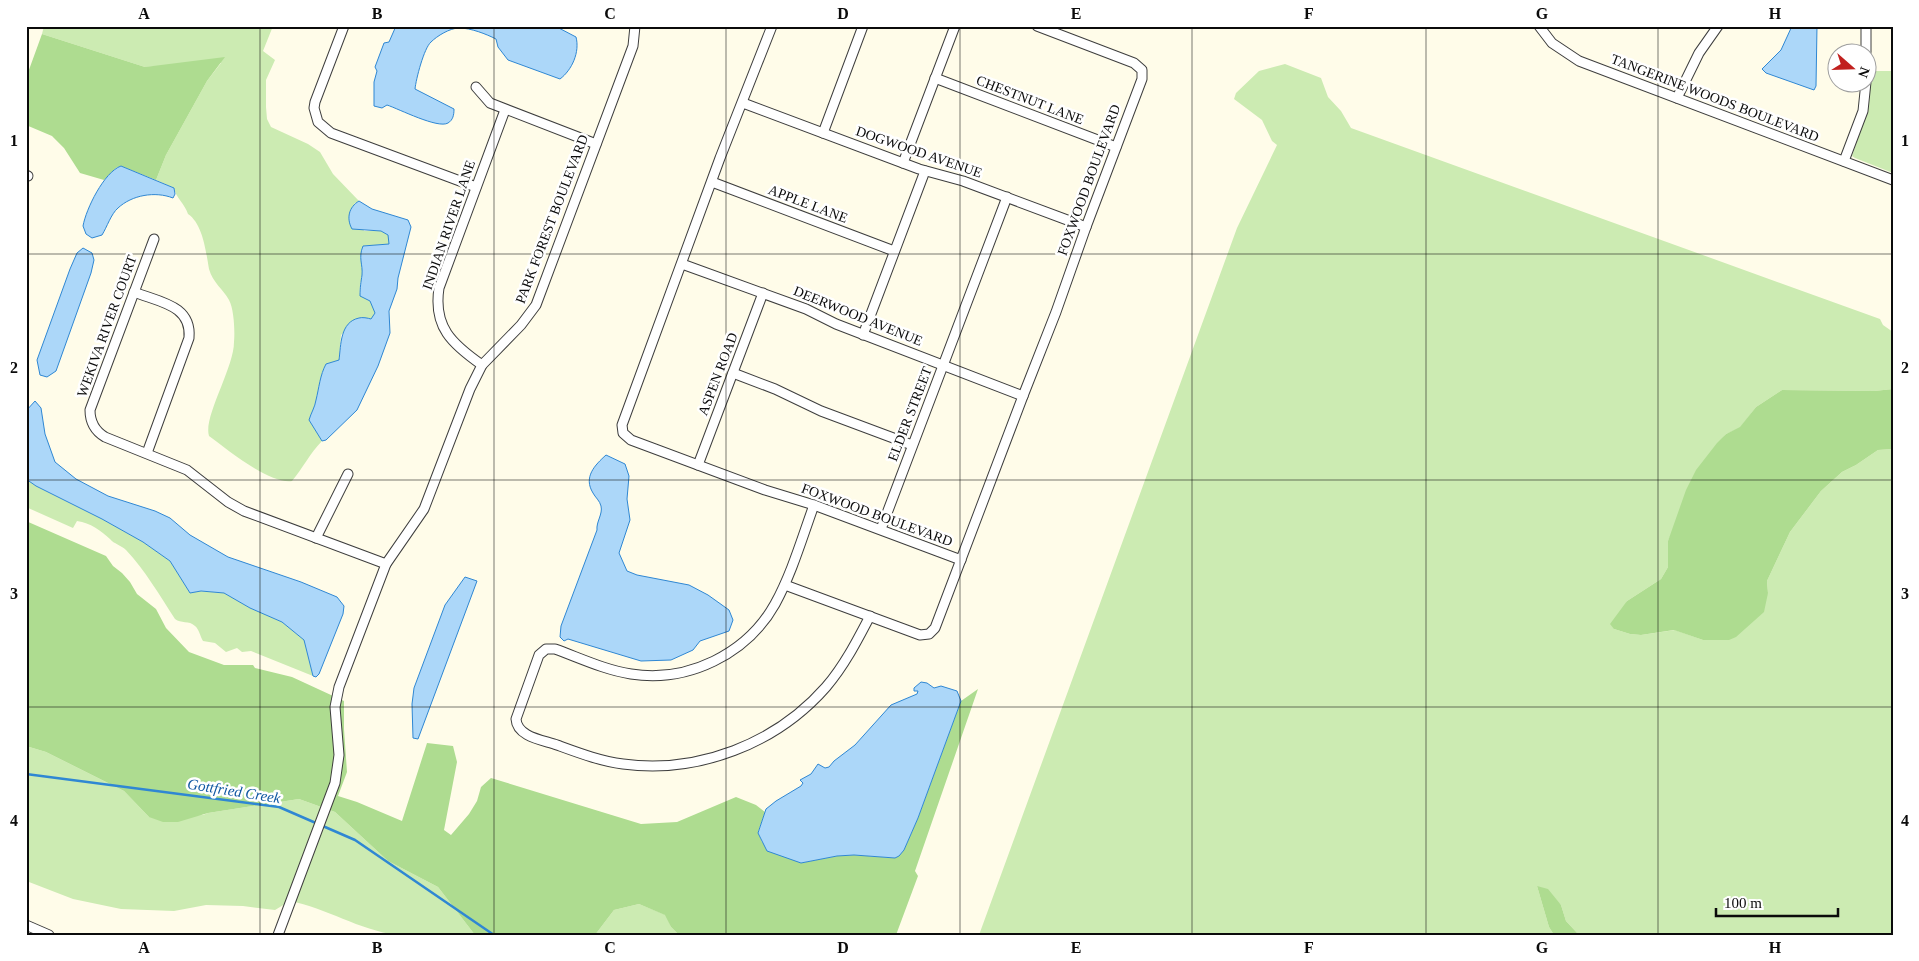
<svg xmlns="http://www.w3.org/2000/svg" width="1919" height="961" viewBox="0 0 1919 961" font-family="'Times New Roman',serif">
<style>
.green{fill:#ccebb2}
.forest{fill:#aedc90}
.water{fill:#acd7f9;stroke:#2f87d3}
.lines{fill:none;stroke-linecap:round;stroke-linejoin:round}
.stream{stroke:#2f87d3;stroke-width:2.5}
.minor-casing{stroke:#3e3e3e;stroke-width:11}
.minor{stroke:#fff;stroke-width:9}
.grid{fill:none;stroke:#0b0b0b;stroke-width:1;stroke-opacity:0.55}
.labels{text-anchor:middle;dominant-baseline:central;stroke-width:5;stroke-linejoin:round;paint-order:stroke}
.street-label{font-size:14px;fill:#0b0b0b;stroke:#fff}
.water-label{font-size:15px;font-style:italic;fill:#1058a2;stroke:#fff}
.neatline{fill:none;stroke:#0b0b0b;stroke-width:2}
.grid-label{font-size:16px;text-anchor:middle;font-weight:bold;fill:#0b0b0b}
</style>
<rect width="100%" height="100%" fill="#fffce9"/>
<g class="green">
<path d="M44,26H273L263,51L275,60L266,80V107L267,119L271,127L308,144L320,152L333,174L359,201L354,204L364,231H381L389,235V244L363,246C358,257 363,264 362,275C361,282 359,287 360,295L370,301L375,312L372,319L358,318L341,335L339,360L326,364C320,375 319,388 316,400C315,407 311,413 309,420L322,441C310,453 303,468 292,481C269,484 228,450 209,436C203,417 234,368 234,342C235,331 234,309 229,300C223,289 213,283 209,269C206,252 203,224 188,214C185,204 176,198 174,188L156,180L166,155L207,81L221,63L145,67L42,34Z"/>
<path d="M1285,64L1321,78L1328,97L1341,111L1351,128L1880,319L1883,325L1893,332V389L1874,391L1782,390L1756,407L1740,428L1726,434L1711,452L1668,541V567L1661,579L1627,601L1614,629L1630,634L1641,635L1675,630L1703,640L1768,593L1767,581L1790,532L1821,491L1842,472L1856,465L1878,450L1893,449V935H1579L1566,921L1561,905L1537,886L1549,927L1554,935H979L1237,228L1277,145L1272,141L1262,120L1234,99L1236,93L1259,71Z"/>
<path d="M1870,71H1893V173L1855,158L1852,156L1869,105Z"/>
<path d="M26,479L36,486L102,519L143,542L170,561L190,593L200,591L224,593L250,608L282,622L304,640L313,676L251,651L242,652L237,648L226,652L215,643L203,641C200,636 199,629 195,626C189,620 181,624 175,619C160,596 145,570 126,550C121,545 114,544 110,539C100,530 91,523 77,521L73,528L26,507Z"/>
<path d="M26,746L46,752L124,791L149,817L203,815L208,813L299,799L335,812L388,861L438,887L475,935C451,935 420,938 397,935C359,930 326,908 290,901L275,910L243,906L206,905L174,911L121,909L73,899L29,882L26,880Z"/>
<path d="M639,904L666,915L671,927L679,935H595L614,910Z"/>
</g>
<g class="forest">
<path d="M42,34L145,67L225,57L207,81L166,155L156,180L121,166L116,168L104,180L80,173L64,148L52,136L26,125V78Z"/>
<path d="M1893,389V449L1878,450L1856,465L1842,472L1821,491L1790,532L1767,581L1768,593L1764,612L1736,637L1729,640H1703L1674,630L1641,635L1630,634L1614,629L1610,624L1627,601L1661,579L1668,567V541L1686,490L1696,470L1717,443L1726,434L1740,427L1756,407L1782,390L1874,391Z"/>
<path d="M26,521L106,556L113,566L122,573L130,582L137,594L156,609L166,628L189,652L224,665H253L255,668L292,677L344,701V729L347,772L338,796L357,802L402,821L427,743L453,746L457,762L444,830L451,835L469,814L477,801L481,787L491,778L641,824L677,822L736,797L756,805L765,812L758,832L762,842L801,863L837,856L854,855L895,858L904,850L918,818L961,701L978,689L915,871L918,876L896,935H679L671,927L665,915L639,904L614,910L595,935H475L438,887L388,861L335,812L299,799L208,813L178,822H163L149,817L124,791L46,752L26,746Z"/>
<path d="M1537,886L1548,889L1561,905L1566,921L1579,935H1554L1549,927Z"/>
</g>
<g class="water">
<path d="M396,26H555L576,37C580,52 572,70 560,79L508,60L498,47L496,39C486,34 471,28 459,28C450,28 437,36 431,42C424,48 416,79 415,89L454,109C454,115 453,120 448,123C438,129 399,109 387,105L382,108L374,106V82L377,71L375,67L384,43L389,42Z"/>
<path d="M1792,26H1817L1816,86L1814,90L1766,73L1762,69L1781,50Z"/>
<path d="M121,166L174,188L175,194L173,198C155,191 132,195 118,208C111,214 107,227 102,235L92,238L86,234L83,226C86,209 104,172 121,166Z"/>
<path d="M359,201L372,209L408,220L411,227L398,278L397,289L389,311L390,333L378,366L357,410L326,440L322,441L309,420C311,413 315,407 316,400C319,388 320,375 326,364L339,360C341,345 340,322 359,318C362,317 368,318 371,319L375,313L370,301L360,296C360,287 361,282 362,275C363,264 358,258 363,246L389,244L388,235L381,231L352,229C346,218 349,207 359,201Z"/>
<path d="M83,248L92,253L94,260L91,273L56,371L47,377L40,375L37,360L70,269L77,253Z"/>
<path d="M35,401L41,408L45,434L55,462L76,479L108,496L155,511L170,518L190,535L228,557L301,582L337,597L344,606L343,614L319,674L316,677L313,676L304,640L282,622L250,608L224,593L201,591L190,593L170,561L143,542L102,519L36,486L26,479V411Z"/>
<path d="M606,455L625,464L629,476L627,499L630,520L619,553L627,571L637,575L689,585L708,595L729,610L733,620L729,631L700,641L693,650L671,660L641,661L568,639L564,641L560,637L561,626L597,530C596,522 603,514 601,506C600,501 595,497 593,493C583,477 595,465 606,455Z"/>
<path d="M465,577L477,581L418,739L413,738L412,704L414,688L445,605Z"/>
<path d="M921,682L927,683L934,688L941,686L957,691L961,701L918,818L904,850L899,856L895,858L854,855L837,856L801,863L767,851L758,833L766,809L776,801L801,786L803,783L800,780L811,774L818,764L825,768L829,767L834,761L855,745L891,705L917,694L918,691H914V688Z"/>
</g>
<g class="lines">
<path class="stream" d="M26,774L279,807L355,840L494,935"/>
<g class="minor-casing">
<g id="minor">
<path d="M344,26L315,102L314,108L318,122L331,133L476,187"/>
<path d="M772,26L720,158L622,425L623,433L631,440L765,490L814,505L961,560"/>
<path d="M1539,26L1552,43L1579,61L1893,180"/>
<path d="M1866,52V26"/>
<path d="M935,78L1116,147"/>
<path d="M476,87L490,103L596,144"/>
<path d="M1677,98L1699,53L1718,26"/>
<path d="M743,103L919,169L963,181L1086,227"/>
<path d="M823,133L863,26"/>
<path d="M1844,161L1863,111L1866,82"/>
<path d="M903,163L955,26"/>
<path d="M26,175L28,176"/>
<path d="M712,182L894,251"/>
<path d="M154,239L90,410C90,422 95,431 105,437L187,470L228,502L244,511L386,564"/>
<path d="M682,264L806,309L836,324L1023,396"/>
<path d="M134,292C159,302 192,305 189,338L147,453"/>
<path d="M863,335L925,171"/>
<path d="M482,365C452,344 433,327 439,288L505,110"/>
<path d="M733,373L775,389L821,411L912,445"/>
<path d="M698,465L763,293"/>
<path d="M814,505C802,538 792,573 775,604C747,654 688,683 631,674C605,670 580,658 555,649H546L539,655L516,719C517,737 543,740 557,745C579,753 600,761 623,764C698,774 776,744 826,687C844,666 857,641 870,616"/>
<path d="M881,529L1007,197"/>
<path d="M316,538L348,474"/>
<path d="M785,585L920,635L929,634L935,628L1023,396L1056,312L1086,227L1142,79V70L1134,63L1037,26"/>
<path d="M26,925L49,935"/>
<path d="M278,935L335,783L339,755L335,707L339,687L386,564L424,509L470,389L482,365L521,325L536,305L633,46L635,26"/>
</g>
</g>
<use href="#minor" class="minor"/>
</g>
<path class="grid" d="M260,26V935M494,26V935M726,26V935M960,26V935M1192,26V935M1426,26V935M1658,26V935M26,254H1893M26,480H1893M26,707H1893"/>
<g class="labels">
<g class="street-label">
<text transform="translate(1715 98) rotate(21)">TANGERINE WOODS BOULEVARD</text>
<text transform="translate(1030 100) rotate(21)">CHESTNUT LANE</text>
<text transform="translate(919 152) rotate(19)">DOGWOOD AVENUE</text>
<text transform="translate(1089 180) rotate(-70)">FOXWOOD BOULEVARD</text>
<text transform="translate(808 204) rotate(21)">APPLE LANE</text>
<text transform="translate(552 219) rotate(-69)">PARK FOREST BOULEVARD</text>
<text transform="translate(449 225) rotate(-71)">INDIAN RIVER LANE</text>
<text transform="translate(858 316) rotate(22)">DEERWOOD AVENUE</text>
<text transform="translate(107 326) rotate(-70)">WEKIVA RIVER COURT</text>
<text transform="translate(718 374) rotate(-69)">ASPEN ROAD</text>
<text transform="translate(910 414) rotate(-69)">ELDER STREET</text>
<text transform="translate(877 515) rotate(20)">FOXWOOD BOULEVARD</text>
</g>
<g class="water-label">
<text transform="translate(234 791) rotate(9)">Gottfried Creek</text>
</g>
</g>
<rect width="1919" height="961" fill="none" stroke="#ffffff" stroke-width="55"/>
<g transform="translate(1852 68) rotate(110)"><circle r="24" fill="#ffffff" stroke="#9d9d9d"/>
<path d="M0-4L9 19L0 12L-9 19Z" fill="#c1201e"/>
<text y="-8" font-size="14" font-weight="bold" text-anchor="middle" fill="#0b0b0b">N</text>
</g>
<path d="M1716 908v8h122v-8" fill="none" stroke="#0b0b0b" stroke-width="2.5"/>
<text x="1724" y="908" font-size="15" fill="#0b0b0b" stroke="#ffffff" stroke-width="4" paint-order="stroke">100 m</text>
<rect x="28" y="28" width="1864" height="906" class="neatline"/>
<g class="grid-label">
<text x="144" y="19">A</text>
<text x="377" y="19">B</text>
<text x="610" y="19">C</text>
<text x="843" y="19">D</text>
<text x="1076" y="19">E</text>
<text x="1309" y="19">F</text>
<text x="1542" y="19">G</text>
<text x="1775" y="19">H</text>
<text x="14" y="146">1</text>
<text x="1905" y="146">1</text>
<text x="14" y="373">2</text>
<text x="1905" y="373">2</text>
<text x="14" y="599">3</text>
<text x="1905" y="599">3</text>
<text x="14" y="826">4</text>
<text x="1905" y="826">4</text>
<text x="144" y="953">A</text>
<text x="377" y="953">B</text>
<text x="610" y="953">C</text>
<text x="843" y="953">D</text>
<text x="1076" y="953">E</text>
<text x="1309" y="953">F</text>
<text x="1542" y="953">G</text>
<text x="1775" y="953">H</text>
</g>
</svg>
